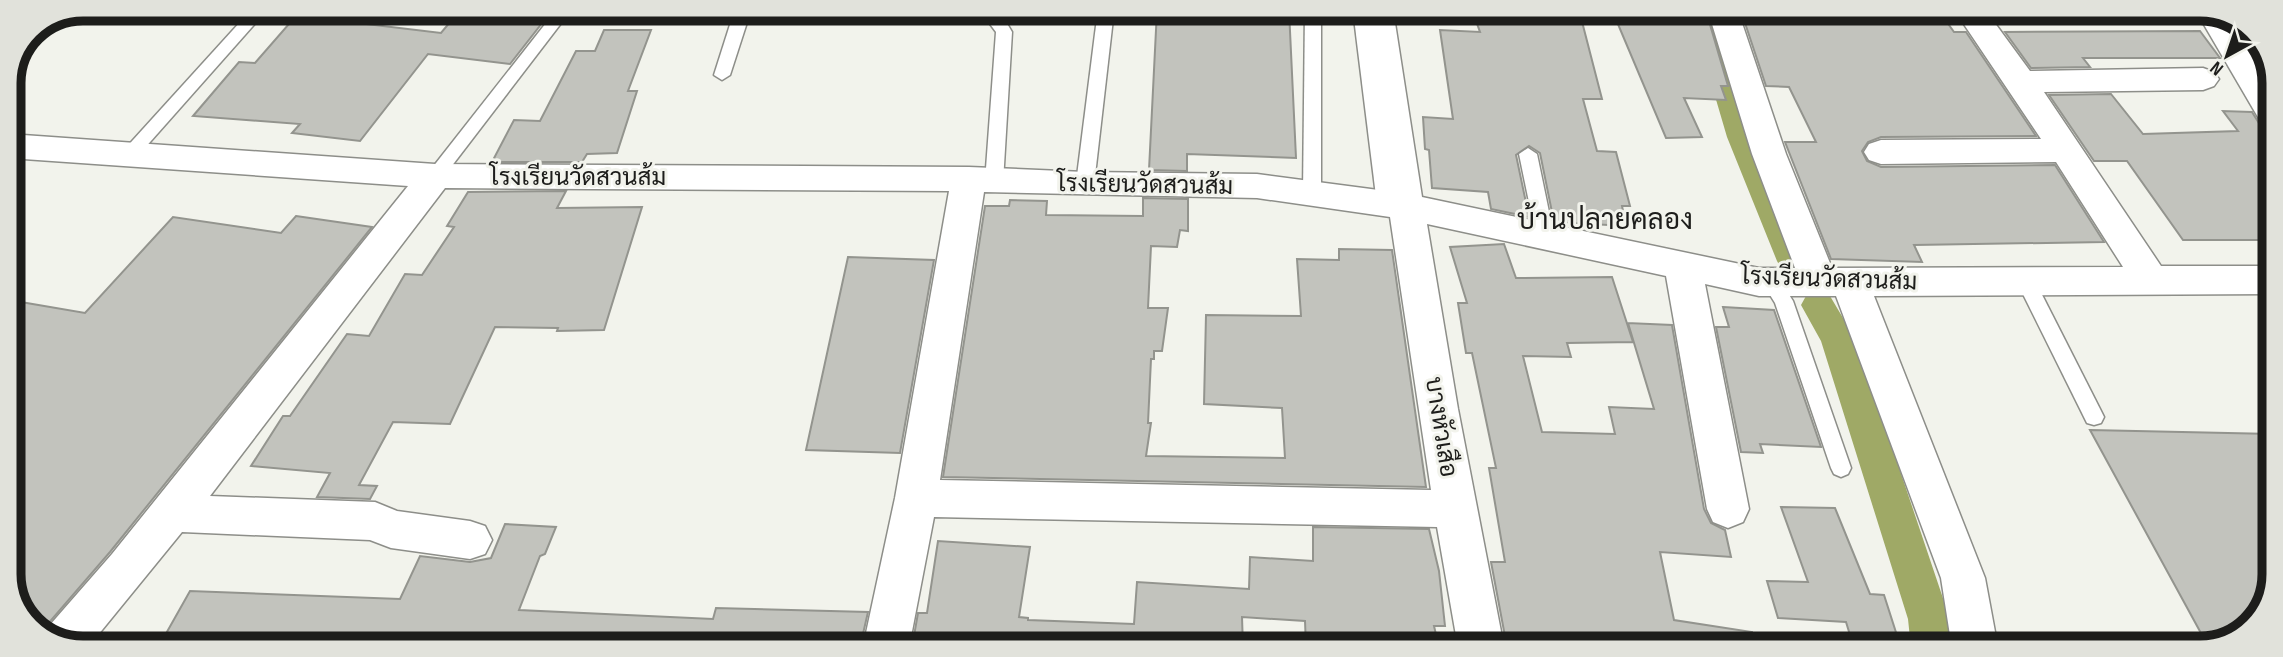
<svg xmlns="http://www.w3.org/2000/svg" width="2283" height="657" viewBox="0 0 2283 657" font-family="'Sofia Sans Condensed',Sarabun,sans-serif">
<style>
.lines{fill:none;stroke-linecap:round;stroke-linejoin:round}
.canal{fill:#9fa966;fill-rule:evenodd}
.building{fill:#c2c3bd;stroke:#93948e;stroke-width:2}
.service-casing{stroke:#8d8e89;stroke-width:3}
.minor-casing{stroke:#8d8e89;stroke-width:3}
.service{fill:#fff;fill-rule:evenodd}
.minor{fill:#fff;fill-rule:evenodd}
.labels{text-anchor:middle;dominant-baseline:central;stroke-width:6;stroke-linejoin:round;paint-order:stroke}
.street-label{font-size:24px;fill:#1d1d1b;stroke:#f2f3ec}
.quarter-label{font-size:28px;fill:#1d1d1b;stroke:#f2f3ec}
.rim{fill:none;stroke:#1d1d1b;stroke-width:9}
</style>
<rect width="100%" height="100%" fill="#f2f3ec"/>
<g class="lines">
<g class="canal">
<path d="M1690,11H1718L1757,137L1811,261L1806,270L1794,273L1782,270L1777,261L1727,137Z"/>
<path d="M1818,292L1830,296L1856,340L1950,619L1953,648H1911L1908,619L1821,341L1801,305L1806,296Z"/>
</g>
</g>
<g class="building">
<path d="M302,9H378L366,24L441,33L461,9H553L510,64L428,54L360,141L292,133L300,124L193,116L239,62L255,63Z"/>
<path d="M1157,10H1289L1296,158L1187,154V171L1149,170Z"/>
<path d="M1472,10H1579L1602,99H1583L1597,151L1616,152L1630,206H1622L1626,226L1554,222L1540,153L1529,146L1516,155L1529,217L1491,209L1488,192L1432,188L1429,150L1425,149L1423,117L1453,119L1440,30L1480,32Z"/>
<path d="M1612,10L1706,11L1728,86H1721L1726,100L1684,98L1702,137L1666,138Z"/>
<path d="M1741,11H1939L1954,32H1966L2036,136L1881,137L1868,142L1862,151L1867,161L1881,167L2055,165L2104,242L1914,245L1922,262L1831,259L1785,142H1816L1789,87L1766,86Z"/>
<path d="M604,30H651L628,91H637L617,153L587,154L582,162H492L514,120L540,121L576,51H595Z"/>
<path d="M2200,31L2220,58H2083L2090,67L2031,68L2005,32Z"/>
<path d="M2111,94L2143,134L2238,131L2223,111L2252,112L2260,125L2274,129L2273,240H2183L2127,161H2094L2049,95Z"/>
<path d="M566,191L557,208L642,207L604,330L557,331L558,328L495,327L450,424L393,422L359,485L377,486L370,499L317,497L330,473L251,466L283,416H290L347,334L369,336L405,274L422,275L454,227L447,226L468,192Z"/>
<path d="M1143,198L1188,199V231L1180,230L1177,247L1151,246L1148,308H1168L1162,351H1154V359H1151L1148,423H1151L1146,456L1285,458L1282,408L1204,404L1206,315L1301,316L1297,259L1339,260V249L1392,250L1426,487L943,477L985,206H1009L1010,200L1047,201L1046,215L1143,216Z"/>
<path d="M296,216L372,227L110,552L41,632L27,623L9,580V300L85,313L173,217L281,233Z"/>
<path d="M1504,244L1516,278L1612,277L1633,342L1567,343L1571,357L1523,356L1542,432L1615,434L1609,407L1654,409L1628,323L1672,325L1704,509L1711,523L1725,530L1731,557L1660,552L1674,620L1752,632L1751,648L1507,647L1491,562H1505L1489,468H1496L1472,353H1466L1458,303H1467L1450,247Z"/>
<path d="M848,257L934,260L900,453L806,450Z"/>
<path d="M1723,307L1774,310L1821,447L1760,444L1763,453L1741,452L1716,327H1729Z"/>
<path d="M2090,430L2273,434L2272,593L2246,633L2208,646Z"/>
<path d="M1781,507L1835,508L1870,594L1884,595L1901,648H1854L1846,622L1778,618L1767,581L1808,582Z"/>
<path d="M505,524L556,527L545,554L540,556L519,610L713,619L716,608L868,612L860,647L159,646L190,591L400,599L420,556L470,562L491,558Z"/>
<path d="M1313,527L1429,529L1439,571L1445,626H1434L1439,647H1306L1305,621L1242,617L1243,647H912L918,613H927L938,541L1030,547L1019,617L1028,618V620L1134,624L1137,582L1249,589L1250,557L1313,561Z"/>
</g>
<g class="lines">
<g class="service-casing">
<g id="service">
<path d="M252,9H268L135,159H123L120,155L123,151Z"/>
<path d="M557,9H572L441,180H429L426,176L429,172Z"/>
<path d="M735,9L751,10L730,75L722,80L714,75Z"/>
<path d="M965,10C987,9 1001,10 1012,32L1003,182L994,188L985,182L996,32L987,20Z"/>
<path d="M1098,10H1114L1094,184L1085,190L1076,184Z"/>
<path d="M1305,10H1321V193L1318,197H1306L1303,193Z"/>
<path d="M1353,10H1369L1395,204L1392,208H1380L1377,204Z"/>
<path d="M1528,148L1537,154L1554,236L1551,241H1539L1536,236L1519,154Z"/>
<path d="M1771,275L1778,277L1793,301L1851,468L1848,474L1841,477L1834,474L1831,468L1775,303L1762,282L1764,277Z"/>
<path d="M2026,275L2033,277L2101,411L2104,417L2101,423L2094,425L2087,423L2017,282L2019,277Z"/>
</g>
</g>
<g class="minor-casing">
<g id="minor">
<path d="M1363,10H1393L1422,197L1759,268H1795L1752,154L1708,11H1738L1786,154L1832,268L2123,267L2056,162L1881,164L1869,160L1864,152L1869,144L1881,140L2041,139L1955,11H1986L2030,71L2203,68L2214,72L2219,79L2214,86L2203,90L2044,92L2161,266H2273V294L1874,296L1985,578L1998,648H1952L1941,578L1836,296H1759L1705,284L1749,509L1743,522L1728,528L1713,522L1707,509L1666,276L1427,224L1458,409L1504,647H1458L1437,527L934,517L909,647H863L895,498L949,191L445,188L210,496L375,502L397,511L470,521L485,526L492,540L485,554L470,559L391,548L370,540L182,532L89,646H64L43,633L112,554L408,186L9,158V134L435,164L969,167L1085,172L1257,174L1386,191ZM984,192L1257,198L1390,217L1431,490L940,480Z"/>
<path d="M2196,11H2219L2231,18L2274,89V127L2262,124Z"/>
</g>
</g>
<use href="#service" class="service"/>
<use href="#minor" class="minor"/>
</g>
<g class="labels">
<g class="street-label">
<text x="578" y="177">โรงเรียนวัดสวนส้ม</text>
<text transform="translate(1145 185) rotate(1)">โรงเรียนวัดสวนส้ม</text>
<text transform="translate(1829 279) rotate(2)">โรงเรียนวัดสวนส้ม</text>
<text transform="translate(1441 427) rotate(81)">บางหัวเสือ</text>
</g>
<g class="quarter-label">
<text x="1605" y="220">บ้านปลายคลอง</text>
</g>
</g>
<path d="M0 0H2283V657H0ZM83 21H2200A62 62 0 0 1 2262 83V574A62 62 0 0 1 2200 636H83A62 62 0 0 1 21 574V83A62 62 0 0 1 83 21Z" fill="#e1e2db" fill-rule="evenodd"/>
<path class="rim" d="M83 21H2200A62 62 0 0 1 2262 83V574A62 62 0 0 1 2200 636H83A62 62 0 0 1 21 574V83A62 62 0 0 1 83 21Z"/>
<g transform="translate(2227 56) rotate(220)" stroke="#f2f3ec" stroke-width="5" paint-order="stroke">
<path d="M0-5L12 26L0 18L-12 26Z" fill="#1d1d1b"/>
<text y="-10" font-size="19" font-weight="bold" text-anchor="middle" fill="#1d1d1b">N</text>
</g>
</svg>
